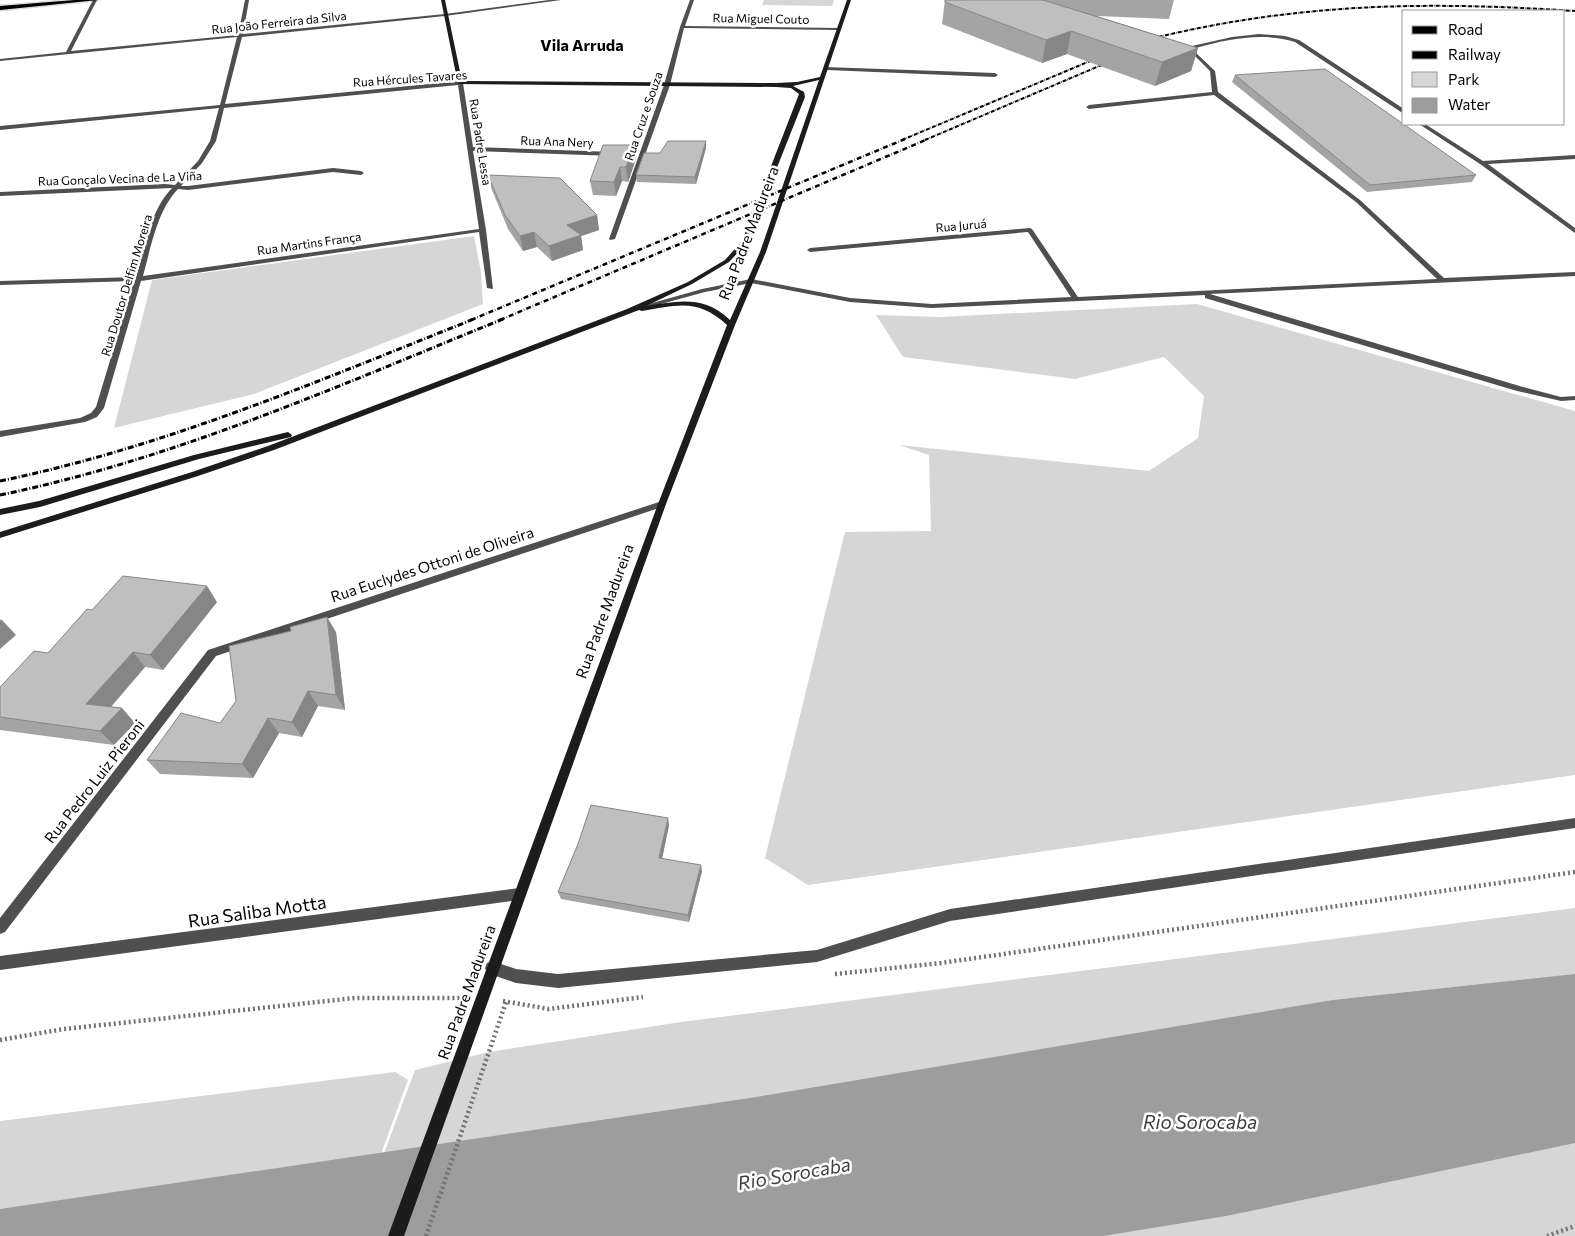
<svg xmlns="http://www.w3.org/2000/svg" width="1575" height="1236" viewBox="0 0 1575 1236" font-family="Commissioner,sans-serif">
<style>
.green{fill:#d6d6d6}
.water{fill:#9d9d9d}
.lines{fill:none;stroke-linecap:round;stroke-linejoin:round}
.primary-casing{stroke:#dbdbdb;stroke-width:3}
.path{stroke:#717171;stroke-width:4.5;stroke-dasharray:2 3;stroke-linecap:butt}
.service{fill:#4f4f4f;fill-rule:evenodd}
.minor{fill:#4f4f4f;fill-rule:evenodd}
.secondary{fill:#1c1c1c;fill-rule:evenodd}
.primary{fill:#000;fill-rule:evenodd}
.rail-far2{stroke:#000;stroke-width:2;stroke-dasharray:4 1 0.5 1;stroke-linecap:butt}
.rail-far1{stroke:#000;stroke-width:2.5;stroke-dasharray:5 2 0.5 2;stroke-linecap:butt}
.rail{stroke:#000;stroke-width:3;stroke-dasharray:6 2 1 2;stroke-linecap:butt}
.wall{fill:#a4a4a4}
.shaded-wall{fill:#868686}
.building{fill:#bfbfbf;stroke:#868686}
.labels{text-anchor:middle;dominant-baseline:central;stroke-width:5;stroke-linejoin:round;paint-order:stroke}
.far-street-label{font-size:12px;fill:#000;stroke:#fff}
.street-label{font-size:15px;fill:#000;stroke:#fff}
.far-district-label{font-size:16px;font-weight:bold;fill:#000;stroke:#fff}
.near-street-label{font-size:18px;fill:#000;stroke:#fff}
.near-water-label{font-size:19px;font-style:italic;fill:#3e3e3e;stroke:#fff}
</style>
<rect width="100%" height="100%" fill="#fff"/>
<g class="green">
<path d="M764,0H834L832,6L762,5Z"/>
<path d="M474,236L481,272L483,304L254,394L114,428L152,280Z"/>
<path d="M1197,304L1575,411V775L808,885L765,858L845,532L931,531L929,455L899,445L1149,471L1198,438L1204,396L1164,357L1075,379L903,357L876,315L940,317Z"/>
<path d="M1575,908V1236H353L415,1070L489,1052L681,1022Z"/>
<path d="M395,1072L408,1080L351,1236H0V1121Z"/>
</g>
<path class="water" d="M1575,974V1143L1226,1216L1103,1236H0V1209L750,1098L1333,1000Z"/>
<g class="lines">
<g class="primary-casing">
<path id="primary" d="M75,0H98L0,10V6Z"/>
</g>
<g class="path">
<path d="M835,974L941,963L1575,872"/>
<path d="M503,1001L549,1009L643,997"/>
<path d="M0,1040L64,1029L355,998H460"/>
<path d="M426,1236L506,1002"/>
<path d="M1547,1236L1575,1226"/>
</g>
<g class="service">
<path d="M1259,34L1285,36L1299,40L1404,109V114L1295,42C1262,32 1229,39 1196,48V53L1215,71L1218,92L1360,200L1444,278L1575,272V276L1210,294L1523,387L1561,397L1575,396V400L1561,401L1517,391L1205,298V295L932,308L850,302L751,283L705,292L635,311L631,309L702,289L751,279L850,298L932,304L1071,297L1028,232L810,252L807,250L810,248L1030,228L1032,229L1078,297L1437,279L1356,202L1214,95L1089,109L1086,107L1089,105L1212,92L1210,71L1192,53V46L1232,37Z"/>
<path d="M825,67L995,73L998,75L995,77L827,70Z"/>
<path d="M1419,124H1425L1483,161L1575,155V159L1488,164L1575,228V233L1480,164Z"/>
<path d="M1575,818V828L950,921L817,962L558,988L516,983L487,973L485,968L487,963L492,961L516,969L558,974L817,950L950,909Z"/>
</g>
<g class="minor">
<path d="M93,0H97L71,51L238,35L245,0H249L243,34L445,14L549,0H561L445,16L242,37L225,104L460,81L463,83L473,147L614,152L617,154L614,156L473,151L486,230L493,289L487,288L479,232L141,281L104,408L97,417L85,422L0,437V431L80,418L91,413L96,407L134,281L0,285V281L136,277C144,248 150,211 172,188L0,196V192L165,184L175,185L198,161L210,141L219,108L0,130V126L220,105L237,37L0,61V59L66,52ZM458,85L479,229L143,276C151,247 157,211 178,189L188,190L333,172L361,175L364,173L361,171L333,168L188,186H181L202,163L216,141L224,108Z"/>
<path d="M690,0H694L685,26L839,28L841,29L839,30L684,28L670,85L615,239L610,240L609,239L664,85L680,27Z"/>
<path d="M662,501L666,504L665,506L216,656L5,932L0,934V918L208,650Z"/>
<path d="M519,888L523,890L525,894L523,898L519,900L0,970V956Z"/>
</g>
<g class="secondary">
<path d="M441,0H445L462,81L776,83L797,82L820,77L847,0H851L766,252L735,325L666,504L404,1236H388L658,504L727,325C698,298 678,305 642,311L639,310L274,450L198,476L0,538V532L192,472L268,446L627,309L688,282L725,260L742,241L799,94L791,88L776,87L458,84ZM819,80L760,252L730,320C704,295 678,301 646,306L692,284L729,262L747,243L805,97L804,92L793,86Z"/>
<path d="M288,432L292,435L291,437L199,459L40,507L0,515V509L39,501L194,455Z"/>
</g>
<use href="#primary" class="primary"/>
<g class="rail-far2">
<path d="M1146,40C1294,3 1424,1 1575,11"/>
<path d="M902,140L1102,56"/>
<path d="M925,140L1111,61"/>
</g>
<g class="rail-far1">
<path d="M471,320L905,139"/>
<path d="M500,320L928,139"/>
</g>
<g class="rail">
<path d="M0,481C165,447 318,381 474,319"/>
<path d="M0,495C175,459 338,386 503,319"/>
</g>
</g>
<g class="wall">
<path d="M945,0H1174L1169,19L1097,16L1198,48L1191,71L1155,86L1067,54L1042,63L942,24Z"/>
<path d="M1235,75L1476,175L1472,182L1367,192L1232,82Z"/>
<path d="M634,145L636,159L628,182L622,181L616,196L593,195L590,181Z"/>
<path d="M706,148L696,184L637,182L636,175L660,153Z"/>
<path d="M488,175L597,215L599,230L581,236L583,250L552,261L537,247L523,251L508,229L492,190Z"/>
<path d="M217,602L163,670L145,667L111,707L135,723L114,745L0,730V687L48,653L92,610Z"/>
<path d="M291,631L336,632L345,710L318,706L302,737L279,733L253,778L160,774L147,760L220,723Z"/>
<path d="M669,825L662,858L702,871L689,922L561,899L558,892Z"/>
</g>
<g class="shaded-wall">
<path d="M1071,31L1067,54L1042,63L1046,40Z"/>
<path d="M1198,48L1191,71L1155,86L1162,62Z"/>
<path d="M706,141V148L696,184L695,177Z"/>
<path d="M634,145L636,159L628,182L626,167Z"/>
<path d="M620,167L622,181L616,196L614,182Z"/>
<path d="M597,215L599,230L581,236L583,250L552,261L549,246L567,225Z"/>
<path d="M534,232L537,247L523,251L520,236Z"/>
<path d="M207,586L217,602L163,670L150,655Z"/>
<path d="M327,617L336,632L345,710L336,695Z"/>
<path d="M1,619L16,635L0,649V621Z"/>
<path d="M133,652L145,667L100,719L86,704Z"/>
<path d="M308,691L318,706L302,737L292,722Z"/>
<path d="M122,708L135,723L114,745L100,731Z"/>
<path d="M268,718L279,733L253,778L242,764Z"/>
<path d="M668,818L669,825L661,864L659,858Z"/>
<path d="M701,865L702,871L689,922L688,915Z"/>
</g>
<g class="building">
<path d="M945,0H1043L1198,48L1162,62L1071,31L1046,40L945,2Z"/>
<path d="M1325,69L1476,175L1370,185L1235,75Z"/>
<path d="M668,141H706L695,177L636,175L644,153H660Z"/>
<path d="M603,145H634L626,167H620L614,182L590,181Z"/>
<path d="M488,175L560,178L597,215L567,225L581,235L549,246L534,232L520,236L505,215Z"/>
<path d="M123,576L207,586L150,655L133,652L86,704L122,708L100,731L0,717V687L34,651L48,653L87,609L92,610Z"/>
<path d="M327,617L336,695L308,691L292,722L268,718L242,764L147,760L181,713L220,723L236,701L229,646L291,631L290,627Z"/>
<path d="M591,805L668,818L659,858L701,865L688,915L558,892L578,844Z"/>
</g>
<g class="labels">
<g class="far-street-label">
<text transform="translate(761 18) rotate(1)">Rua Miguel Couto</text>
<text transform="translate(279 22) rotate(-6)">Rua João Ferreira da Silva</text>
<text transform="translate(410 78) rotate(-4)">Rua Hércules Tavares</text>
<text transform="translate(643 116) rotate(-71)">Rua Cruz e Souza</text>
<text transform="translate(557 141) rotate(2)">Rua Ana Nery</text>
<text transform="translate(481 142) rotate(81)">Rua Padre Lessa</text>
<text transform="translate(120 178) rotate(-2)">Rua Gonçalo Vecina de La Viña</text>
<text transform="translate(961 225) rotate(-5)">Rua Juruá</text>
<text transform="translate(309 243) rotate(-8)">Rua Martins França</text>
<text transform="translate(126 285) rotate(-73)">Rua Doutor Delfim Moreira</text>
</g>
<g class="street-label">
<text transform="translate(748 233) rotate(-69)">Rua Padre Madureira</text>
<text transform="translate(432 564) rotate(-18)">Rua Euclydes Ottoni de Oliveira</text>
<text transform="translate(604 611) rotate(-70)">Rua Padre Madureira</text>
<text transform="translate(94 781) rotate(-52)">Rua Pedro Luiz Pieroni</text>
<text transform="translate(466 992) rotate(-70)">Rua Padre Madureira</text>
</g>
<g class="far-district-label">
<text x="582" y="44">Vila Arruda</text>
</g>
<g class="near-street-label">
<text transform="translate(257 911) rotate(-8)">Rua Saliba Motta</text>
</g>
<g class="near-water-label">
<text x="1200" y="1121">Rio Sorocaba</text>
<text transform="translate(794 1173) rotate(-10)">Rio Sorocaba</text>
</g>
</g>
<rect x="1402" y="10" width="162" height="115" fill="#ffffff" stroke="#999999"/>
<rect x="1412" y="26" width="25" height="8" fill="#000000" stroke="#999999"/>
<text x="1448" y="35" font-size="15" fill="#000000">Road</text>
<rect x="1412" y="51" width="25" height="8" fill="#000000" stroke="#999999"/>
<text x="1448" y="60" font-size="15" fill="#000000">Railway</text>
<rect x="1412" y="72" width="25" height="15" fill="#d6d6d6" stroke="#999999"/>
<text x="1448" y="85" font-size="15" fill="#000000">Park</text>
<rect x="1412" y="98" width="25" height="15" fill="#9d9d9d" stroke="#999999"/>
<text x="1448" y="110" font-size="15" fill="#000000">Water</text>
</svg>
